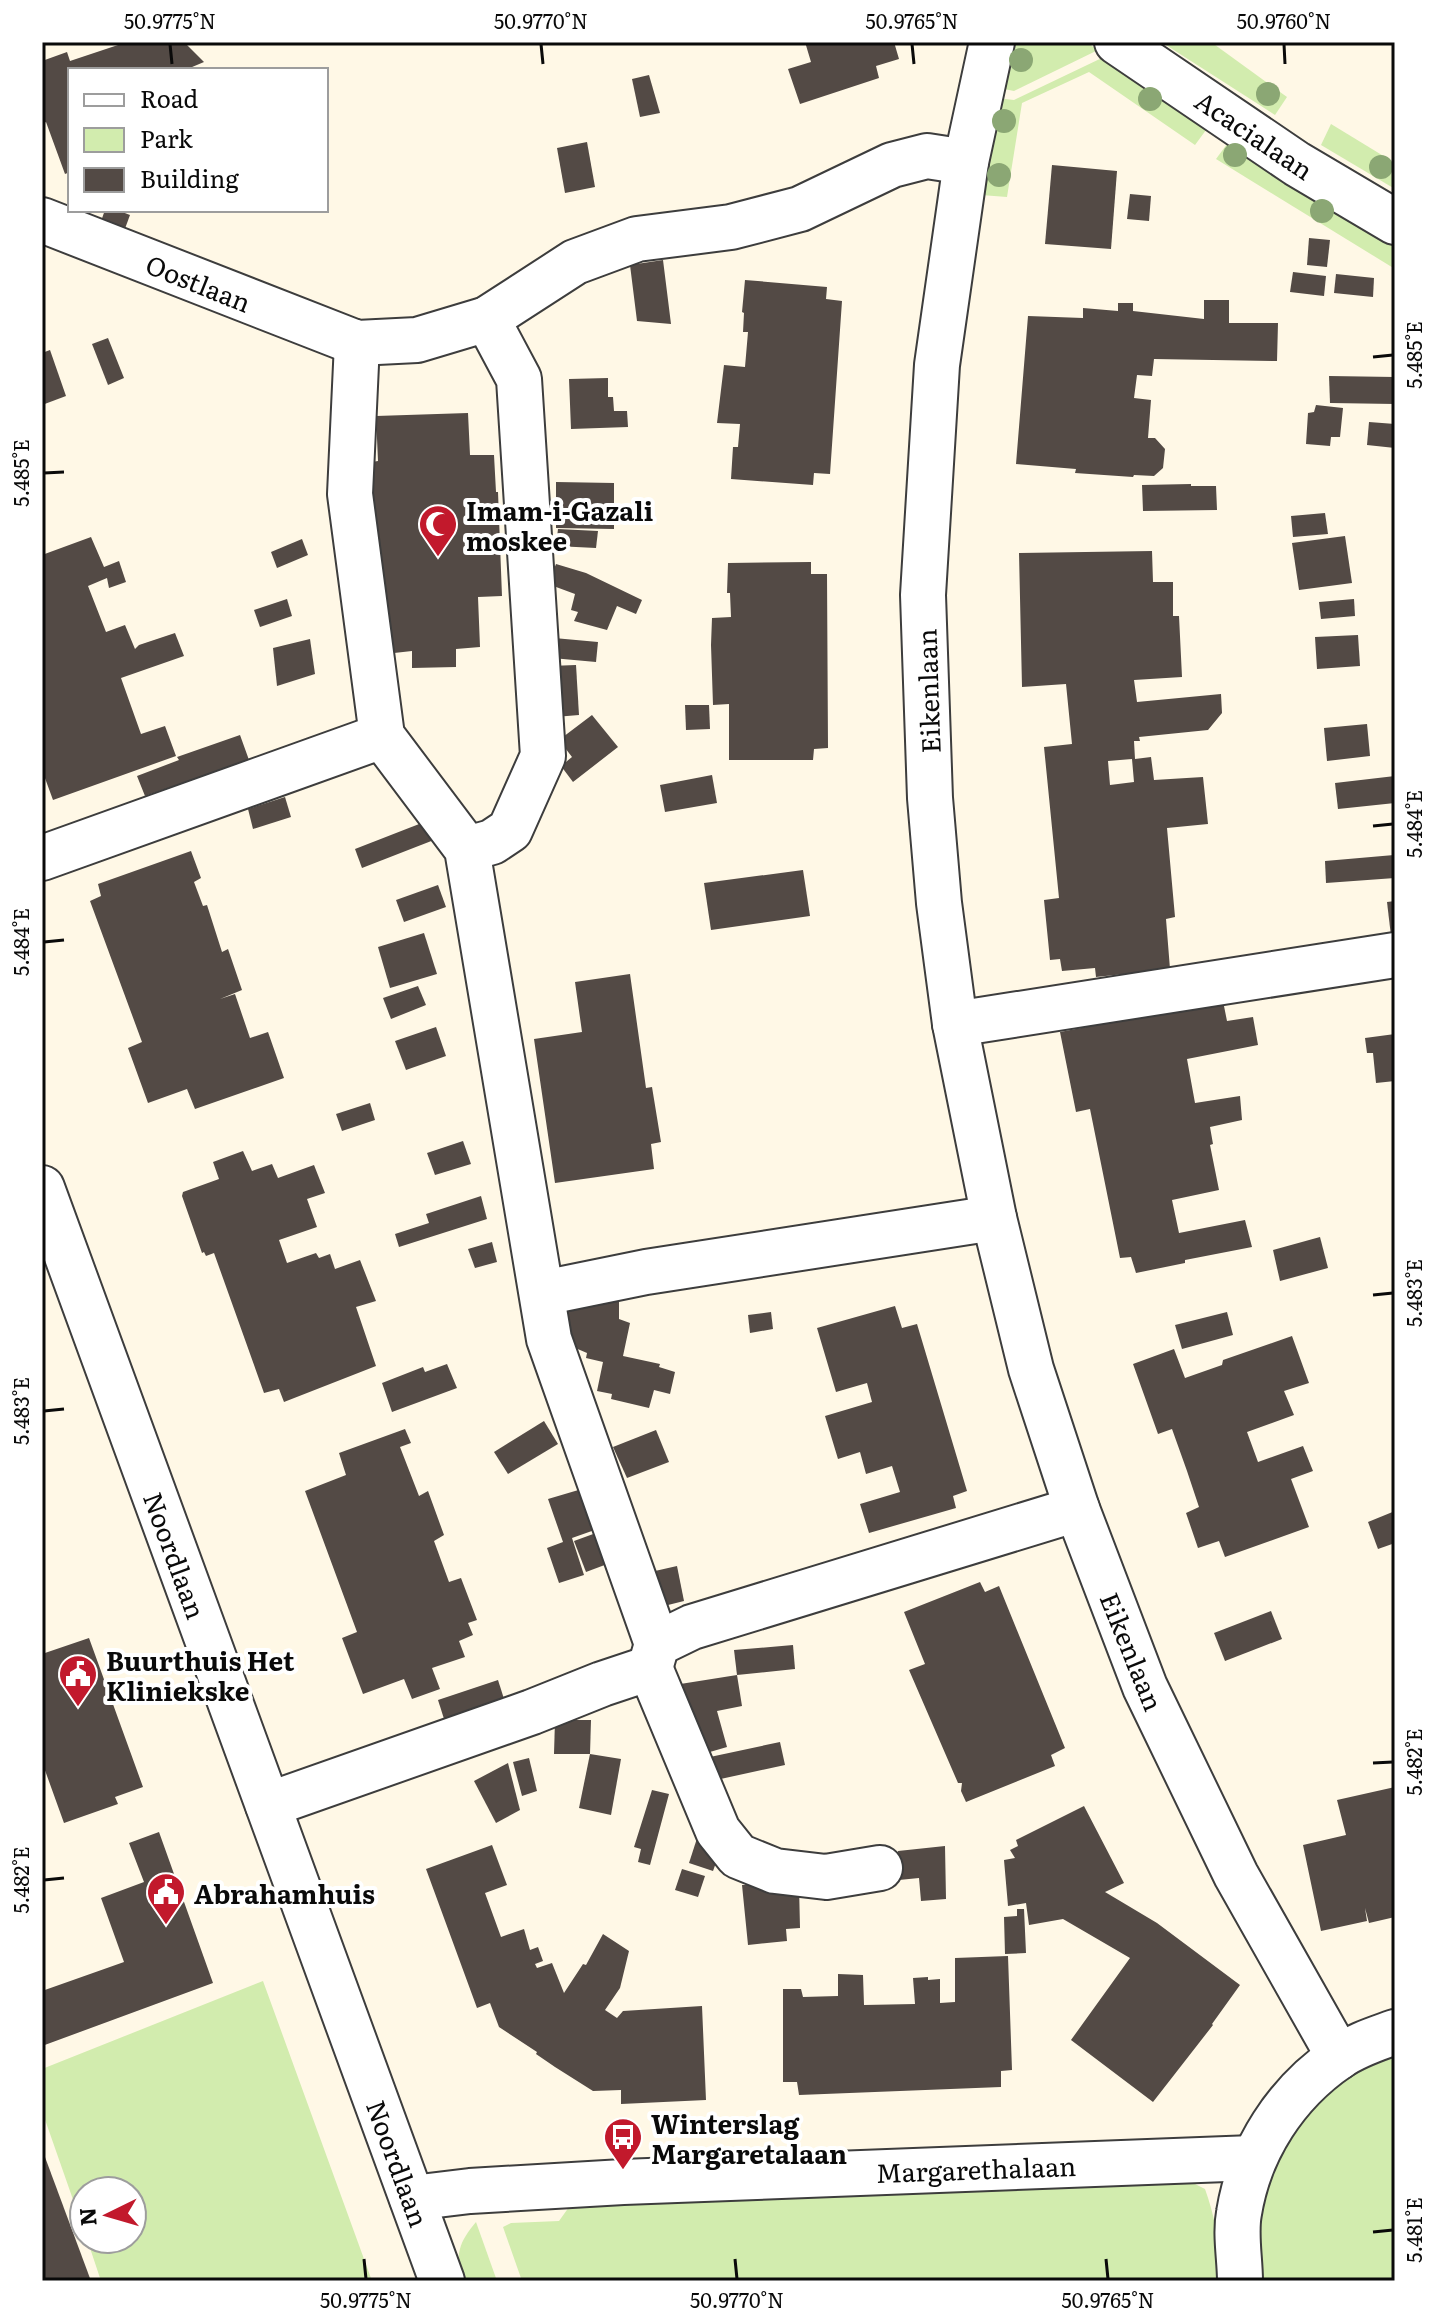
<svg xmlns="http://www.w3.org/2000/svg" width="1437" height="2323" viewBox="0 0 1437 2323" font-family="Literata,serif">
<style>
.green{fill:#d2ecae}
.building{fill:#534a45;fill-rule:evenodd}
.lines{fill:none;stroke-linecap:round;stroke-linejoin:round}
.minor-casing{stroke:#3d3d3d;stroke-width:48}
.minor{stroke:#fff;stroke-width:44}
.tree{fill:#8ba774}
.ticks{fill:none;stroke:#0a0a0a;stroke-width:3}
.labels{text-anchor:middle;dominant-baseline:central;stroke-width:8;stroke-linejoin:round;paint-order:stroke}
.street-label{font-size:26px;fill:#0a0a0a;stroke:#fff}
.poi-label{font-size:26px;font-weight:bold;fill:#0a0a0a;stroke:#fff;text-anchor:start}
.neatline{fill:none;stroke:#0a0a0a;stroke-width:3}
.ticks-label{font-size:20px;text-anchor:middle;fill:#0a0a0a}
</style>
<rect width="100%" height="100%" fill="#fff8e6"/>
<g class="green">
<path d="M1017,42H1086L1098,50L1014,91L999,88L1006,56Z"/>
<path d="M1168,42H1211L1287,97L1275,115L1166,45Z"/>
<path d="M1106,56L1209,126L1195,145L1089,72L1022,103L1007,197L981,195L997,98L1014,100Z"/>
<path d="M1331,124L1395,163V189L1321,145Z"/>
<path d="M1230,140L1395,244V269L1216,159Z"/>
<path d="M263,1981L372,2281H101L87,2239H132V2191H84V2231L42,2111V2069Z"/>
<path d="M1395,2052V2281H1261L1257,2230L1268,2174L1312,2102L1343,2076Z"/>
<path d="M1143,2180H1187L1205,2189C1215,2217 1222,2251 1219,2281H522L503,2227L511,2223L559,2221L569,2207Z"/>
<path d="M476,2222L497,2281H463C454,2256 459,2242 476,2222Z"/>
</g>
<g class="building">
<path d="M127,42H184L204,62L185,70H70V172L65,174L46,122L42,124V61L67,52L70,61Z"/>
<path d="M805,42H894L899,59L876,66L879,78L800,104L788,69L811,62Z"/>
<path d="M649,75L660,113L640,117L632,79Z"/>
<path d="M587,142L595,187L565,193L557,148Z"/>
<path d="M1052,165L1117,171L1111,249L1045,244Z"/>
<path d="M1130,194L1151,196L1149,221L1127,219Z"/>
<path d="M105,210H117L130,215L123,234L100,224Z"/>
<path d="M1309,238L1330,240L1327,267L1307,265Z"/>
<path d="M663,260L671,324L637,321L630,265Z"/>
<path d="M1293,272L1326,276L1324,296L1290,292Z"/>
<path d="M1336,274L1374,278L1373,297L1334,293Z"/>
<path d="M745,280L827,287L826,299L842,301L830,474L814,473L813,485L731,479L733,447H738L740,424L717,423L724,365L745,367L748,332H743L744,313L742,312Z"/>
<path d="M1204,300H1229V323H1278L1277,361L1154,359L1152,376L1137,375L1134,398L1151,400L1148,438H1155L1165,449L1163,468L1154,476L1134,475L1133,477L1075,473L1076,469L1016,464L1028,316L1083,318V308L1118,311V303H1133V311L1204,319Z"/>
<path d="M108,338L124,378L108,385L92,344Z"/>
<path d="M50,350L66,396L42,405V353Z"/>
<path d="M1329,376L1395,377V404L1330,403Z"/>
<path d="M608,378V397H613L614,411H627L628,427L571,429L569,379Z"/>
<path d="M1316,405L1343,408L1340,437H1331L1330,446L1306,444L1308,413L1314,412Z"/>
<path d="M468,413L470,455H494L496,492H498L502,596L478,597L480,647L456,649V667L412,668V651L385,654L377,578L372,462L378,461L376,416Z"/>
<path d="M1369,422L1395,424V448L1367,445Z"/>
<path d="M556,482L614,483V508L624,509V524H614V529L556,528Z"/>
<path d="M1191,484V486H1216L1217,510L1143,511L1142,485Z"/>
<path d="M1325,513L1328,534L1293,537L1291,516Z"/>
<path d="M558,529L598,531L596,548L556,546Z"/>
<path d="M1345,536L1352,583L1299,590L1292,543Z"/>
<path d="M91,537L104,567L119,561L126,582L109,588L107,578L88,586L106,632L125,625L135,649L139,645L175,633L184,656L121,678L141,734L165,726L176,756L53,800L42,770V555Z"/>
<path d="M302,539L308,555L277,568L271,552Z"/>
<path d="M1152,551L1153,582H1173V616H1179L1182,677L1134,680L1137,702L1221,694L1222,713L1208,730L1139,737L1140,741H1134L1135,759L1151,757L1154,780L1203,777L1208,824L1167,828L1175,917L1166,919L1170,969L1096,977L1095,968L1062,971L1060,959L1050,960L1044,900L1059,898L1044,747L1072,744L1066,684L1022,687L1019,553ZM1132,759L1134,782L1110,785L1108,761Z"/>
<path d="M811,562V574H827L828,748L814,749L813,760H729V704L713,705L711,645L712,618L731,617L730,593H727L728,563Z"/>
<path d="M556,564L586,573L642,600L636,614L617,606L607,630L574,621L578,612L571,610L575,594L548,584Z"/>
<path d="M287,599L292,616L260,627L254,610Z"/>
<path d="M1354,599L1355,616L1321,619L1319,602Z"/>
<path d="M1358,635L1360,666L1317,669L1315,637Z"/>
<path d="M554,638L598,642L596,662L552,658Z"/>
<path d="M310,639L315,674L277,686L273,648Z"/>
<path d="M576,665L579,715L555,717L550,666Z"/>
<path d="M685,705H709L710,729L686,730Z"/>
<path d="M592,715L618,747L573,782L561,766L572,757L559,740Z"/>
<path d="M1367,724L1370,756L1327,761L1324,728Z"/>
<path d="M240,735L249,760L145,796L137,776L179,760L177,757Z"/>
<path d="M712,775L717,803L665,812L660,785Z"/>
<path d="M1395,776V803L1338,809L1335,783Z"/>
<path d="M285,797L291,817L253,829L248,809Z"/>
<path d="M432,819L439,838L362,868L355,849Z"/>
<path d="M191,851L201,878L194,882L203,906L207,905L222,952L228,949L242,990L220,999L235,994L250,1038L268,1032L284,1078L195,1109L187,1089L148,1103L128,1048L142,1042L90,901L101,896L98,884Z"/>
<path d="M1394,855L1395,878L1326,883L1325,861Z"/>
<path d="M803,870L810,916L711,930L704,883Z"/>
<path d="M438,885L446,907L404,922L396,900Z"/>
<path d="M1395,901V935L1391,936L1387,902Z"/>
<path d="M424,933L437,974L390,988L378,947Z"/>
<path d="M630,974L646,1088L652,1087L661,1142L651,1144L654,1169L555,1183L534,1039L582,1032L575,982Z"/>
<path d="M418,986L426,1005L391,1019L383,998Z"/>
<path d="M1223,1001L1227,1021L1253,1017L1258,1045L1187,1059L1195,1103L1240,1096L1242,1120L1210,1127L1213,1144L1210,1145L1219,1190L1172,1200L1179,1233L1245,1220L1252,1247L1185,1260V1263L1136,1273L1131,1257L1120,1258L1090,1109L1076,1112L1060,1032Z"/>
<path d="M436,1027L446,1056L406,1070L395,1041Z"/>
<path d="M1395,1034V1081L1376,1083L1373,1053H1367L1365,1038Z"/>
<path d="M370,1103L375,1120L342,1131L336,1114Z"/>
<path d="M463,1141L471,1164L435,1175L427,1153Z"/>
<path d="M243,1151L252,1171L272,1164L278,1178L314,1165L325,1193L307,1199L317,1227L279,1240L287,1263L316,1253L319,1258L330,1254L335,1269L360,1260L376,1301L356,1307L376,1366L284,1402L279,1389L264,1393L214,1253L206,1256L204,1252L202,1253L182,1196L183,1192L219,1179L213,1162Z"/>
<path d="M481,1196L487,1219L399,1247L395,1234L429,1223L426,1214Z"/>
<path d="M1320,1237L1328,1268L1280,1281L1273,1250Z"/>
<path d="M492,1242L497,1262L475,1268L468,1249Z"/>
<path d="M619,1295V1319L630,1323L623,1356L660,1364L659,1367L675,1372L670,1394L654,1390L649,1408L611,1399L612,1394L597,1391L603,1362L586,1358L587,1353L573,1347L562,1305Z"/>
<path d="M895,1306L902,1328L917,1324L967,1491L953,1496L956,1508L869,1533L860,1504L900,1492L892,1466L866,1474L860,1452L838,1459L825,1416L872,1402L867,1383L836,1392L817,1328Z"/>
<path d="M771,1312L773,1329L750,1333L748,1315Z"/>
<path d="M1227,1312L1233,1335L1182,1349L1175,1325Z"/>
<path d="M1292,1336L1309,1383L1284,1391L1294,1415L1247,1432L1258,1462L1303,1446L1313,1471L1291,1479L1309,1527L1225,1557L1219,1541L1198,1548L1186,1513L1199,1507L1187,1471L1172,1429L1158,1434L1133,1364L1174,1349L1185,1378L1222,1365L1223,1360Z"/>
<path d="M447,1364L457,1388L392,1412L382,1383L423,1367L425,1372Z"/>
<path d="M544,1421L558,1444L508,1474L494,1452Z"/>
<path d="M405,1429L411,1443L400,1447L419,1496L428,1491L444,1535L434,1541L449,1582L461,1578L477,1620L468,1623L473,1635L459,1641L465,1657L432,1668L440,1689L412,1699L404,1679L363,1694L342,1638L357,1632L305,1491L346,1475L339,1453Z"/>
<path d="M656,1430L669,1462L627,1478L613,1447Z"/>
<path d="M592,1486L606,1526L572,1538L584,1575L559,1583L547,1548L563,1542L548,1499Z"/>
<path d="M1395,1511V1543L1378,1549L1368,1522Z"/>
<path d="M607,1529L618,1560L586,1572L574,1541Z"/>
<path d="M677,1566L684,1601L664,1606L655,1571Z"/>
<path d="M980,1582L985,1592L999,1586L1065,1748L1051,1755L1055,1766L966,1802L961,1791L962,1783H958L909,1670L925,1664L904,1612Z"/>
<path d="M1271,1611L1282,1639L1225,1661L1214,1633Z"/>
<path d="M89,1638L143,1787L115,1797L118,1804L64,1823L42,1762V1654Z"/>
<path d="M793,1645L795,1669L737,1675L734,1650Z"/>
<path d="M737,1675L742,1706L717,1711L727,1747L703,1754L674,1685Z"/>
<path d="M498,1680L505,1702L445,1722L438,1700Z"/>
<path d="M555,1720H591L590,1754H554Z"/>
<path d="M780,1742L785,1765L716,1780L710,1757Z"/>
<path d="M590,1754L621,1759L611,1815L579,1808Z"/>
<path d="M529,1758L537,1791L522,1796L513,1762Z"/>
<path d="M508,1763L520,1810L496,1823L474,1781Z"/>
<path d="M1395,1787V1917L1369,1923L1365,1908L1367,1921L1321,1931L1303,1845L1346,1835L1337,1800Z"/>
<path d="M652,1790L669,1794L650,1865L638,1862L641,1849L634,1847Z"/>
<path d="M1084,1806L1124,1883L1105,1892L1157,1923L1240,1985L1212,2024L1213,2025L1153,2102L1071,2040L1130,1958L1063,1919L1029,1925L1026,1903L1008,1906L1004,1860L1015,1858L1010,1850L1018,1846L1016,1840Z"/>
<path d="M701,1826L717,1860L713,1871L689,1863Z"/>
<path d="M159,1832L213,1983L42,2046V1991L124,1962L101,1898L144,1882L129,1843Z"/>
<path d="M492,1845L507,1885L485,1893L501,1937L524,1929L530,1950L538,1947L543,1961L535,1964L537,1968L552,1963L564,1993L583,1964L586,1965L603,1934L629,1951L620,1988L605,2010L617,2018L623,2011L702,2006L706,2100L621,2104V2090L593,2091L555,2067L536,2054L537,2052L499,2027L490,2003L477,2008L426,1869Z"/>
<path d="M945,1846L946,1899L921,1901L919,1878L899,1880L898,1851Z"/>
<path d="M682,1869L705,1876L698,1897L675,1890Z"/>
<path d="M781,1884L799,1885L800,1928L786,1929L787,1941L748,1945L742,1885Z"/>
<path d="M1017,1909H1024L1026,1953L1005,1954L1004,1917L1017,1916Z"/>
<path d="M1008,1956L1012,2070L1001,2071V2087L799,2095L797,2082H783V1989H801L803,1997L838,1996V1974L863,1975L864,2005L915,2004L913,1978L928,1977V1980L940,1979V2003L955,2002V1958Z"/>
<path d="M42,2149L91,2281H42Z"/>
</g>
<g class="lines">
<g class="minor-casing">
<g id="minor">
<path d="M992,42L966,162L937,365L923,595L930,798L939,903L955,1024L994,1218L1031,1369L1077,1509L1145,1687L1236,1875L1339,2057"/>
<path d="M1117,42L1297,164L1395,222"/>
<path d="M42,220L357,343L417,340L487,319L575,262L637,239L731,227L800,209L892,165L927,156L966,162"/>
<path d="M357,343L350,494L382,736L467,849L549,1339L657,1644"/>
<path d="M467,849L492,842L510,830L543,756L519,379L487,319"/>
<path d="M42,858L382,736"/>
<path d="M955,1024L1395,955"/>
<path d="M42,1188L442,2281"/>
<path d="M543,1293L646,1272L994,1218"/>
<path d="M650,1668L657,1644L692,1627L1077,1509"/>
<path d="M268,1805L532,1712L602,1684L650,1668L718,1831L738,1856L775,1871L826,1877L880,1868"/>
<path d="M412,2198L470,2191L623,2182L1253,2158"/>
<path d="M1240,2281C1240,2259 1235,2234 1239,2213C1249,2150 1286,2093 1339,2057C1356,2045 1376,2039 1395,2032"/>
</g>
</g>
<use href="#minor" class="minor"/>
</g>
<g class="tree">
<circle cx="1021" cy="60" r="12"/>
<circle cx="1268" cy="94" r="12"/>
<circle cx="1150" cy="99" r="12"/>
<circle cx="1004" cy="121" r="12"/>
<circle cx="1235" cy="155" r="12"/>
<circle cx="1381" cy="167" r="12"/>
<circle cx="999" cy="175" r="12"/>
<circle cx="1322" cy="211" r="12"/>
</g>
<path class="ticks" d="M170,44L172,64M541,44L543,64M912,44L914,64M1284,44L1285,64M1373,357L1393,355M44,473L64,472M1373,826L1393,824M44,942L64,940M1373,1295L1393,1293M44,1411L64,1409M1373,1763L1393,1762M44,1880L64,1878M1373,2232L1393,2230M364,2259L366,2279M735,2259L737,2279M1106,2259L1108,2279"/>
<defs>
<g id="mosque-pin" transform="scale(2)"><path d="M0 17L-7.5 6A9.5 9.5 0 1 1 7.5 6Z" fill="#c2192c" stroke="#fff"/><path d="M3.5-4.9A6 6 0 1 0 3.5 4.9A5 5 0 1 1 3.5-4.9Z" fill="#fff"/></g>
<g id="civic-pin" transform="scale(2)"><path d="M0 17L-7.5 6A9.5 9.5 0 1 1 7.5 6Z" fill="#c2192c" stroke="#fff"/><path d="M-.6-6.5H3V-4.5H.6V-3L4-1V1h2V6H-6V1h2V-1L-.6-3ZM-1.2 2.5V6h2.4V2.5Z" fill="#fff"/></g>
<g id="bus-pin" transform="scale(2)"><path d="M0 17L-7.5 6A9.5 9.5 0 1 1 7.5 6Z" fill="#c2192c" stroke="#fff"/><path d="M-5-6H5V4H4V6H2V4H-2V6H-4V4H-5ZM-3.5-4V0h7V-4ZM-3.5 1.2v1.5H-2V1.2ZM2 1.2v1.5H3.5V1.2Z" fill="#fff"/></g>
</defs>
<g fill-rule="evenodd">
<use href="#mosque-pin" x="438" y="524"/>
<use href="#civic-pin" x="78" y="1674"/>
<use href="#civic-pin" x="166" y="1892"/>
<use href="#bus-pin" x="623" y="2137"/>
</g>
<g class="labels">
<g class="street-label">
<text transform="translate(1255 134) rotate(34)">Acacialaan</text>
<text transform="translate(199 282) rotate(22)">Oostlaan</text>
<text transform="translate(927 691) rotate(-92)">Eikenlaan</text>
<text transform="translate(176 1555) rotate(70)">Noordlaan</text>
<text transform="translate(1133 1651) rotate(68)">Eikenlaan</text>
<text transform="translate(399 2163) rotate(70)">Noordlaan</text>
<text transform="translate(976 2168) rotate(-2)">Margarethalaan</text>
</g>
<g class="poi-label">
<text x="466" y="509">Imam-i-Gazali<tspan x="466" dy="30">moskee</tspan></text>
<text x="106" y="1659">Buurthuis Het<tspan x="106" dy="30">Kliniekske</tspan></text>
<text x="194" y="1892">Abrahamhuis</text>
<text x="651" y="2122">Winterslag<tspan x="651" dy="30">Margaretalaan</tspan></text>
</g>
</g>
<rect width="1437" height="2323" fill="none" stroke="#ffffff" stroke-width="88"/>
<rect x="68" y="68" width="260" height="144" fill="#ffffff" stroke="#9d9d9d" stroke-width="2"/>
<rect x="84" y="94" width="40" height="12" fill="#ffffff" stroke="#9d9d9d" stroke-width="2"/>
<text x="140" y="108" font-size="24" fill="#0a0a0a">Road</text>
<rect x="84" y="128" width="40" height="24" fill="#d2ecae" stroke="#9d9d9d" stroke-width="2"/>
<text x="140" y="148" font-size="24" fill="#0a0a0a">Park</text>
<rect x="84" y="168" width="40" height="24" fill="#534a45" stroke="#9d9d9d" stroke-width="2"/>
<text x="140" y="188" font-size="24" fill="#0a0a0a">Building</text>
<g transform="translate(108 2215) rotate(265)"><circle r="38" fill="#ffffff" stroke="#9d9d9d" stroke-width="2"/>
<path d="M0-6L14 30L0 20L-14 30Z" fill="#c2192c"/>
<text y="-12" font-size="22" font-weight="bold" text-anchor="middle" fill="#0a0a0a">N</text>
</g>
<rect x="44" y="44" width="1349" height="2235" class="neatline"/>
<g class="ticks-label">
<text x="170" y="29">50.9775°N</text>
<text x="541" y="29">50.9770°N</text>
<text x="912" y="29">50.9765°N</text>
<text x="1284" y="29">50.9760°N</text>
<text transform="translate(1415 355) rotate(-90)" y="7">5.485°E</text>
<text transform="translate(22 473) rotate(-90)" y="7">5.485°E</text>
<text transform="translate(1415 824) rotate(-90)" y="7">5.484°E</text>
<text transform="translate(22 942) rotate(-90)" y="7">5.484°E</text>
<text transform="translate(1415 1293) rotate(-90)" y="7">5.483°E</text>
<text transform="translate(22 1411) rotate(-90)" y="7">5.483°E</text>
<text transform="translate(1415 1762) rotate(-90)" y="7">5.482°E</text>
<text transform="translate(22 1880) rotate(-90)" y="7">5.482°E</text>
<text transform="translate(1415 2230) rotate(-90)" y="7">5.481°E</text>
<text x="366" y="2308">50.9775°N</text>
<text x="737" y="2308">50.9770°N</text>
<text x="1108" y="2308">50.9765°N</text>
</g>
</svg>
